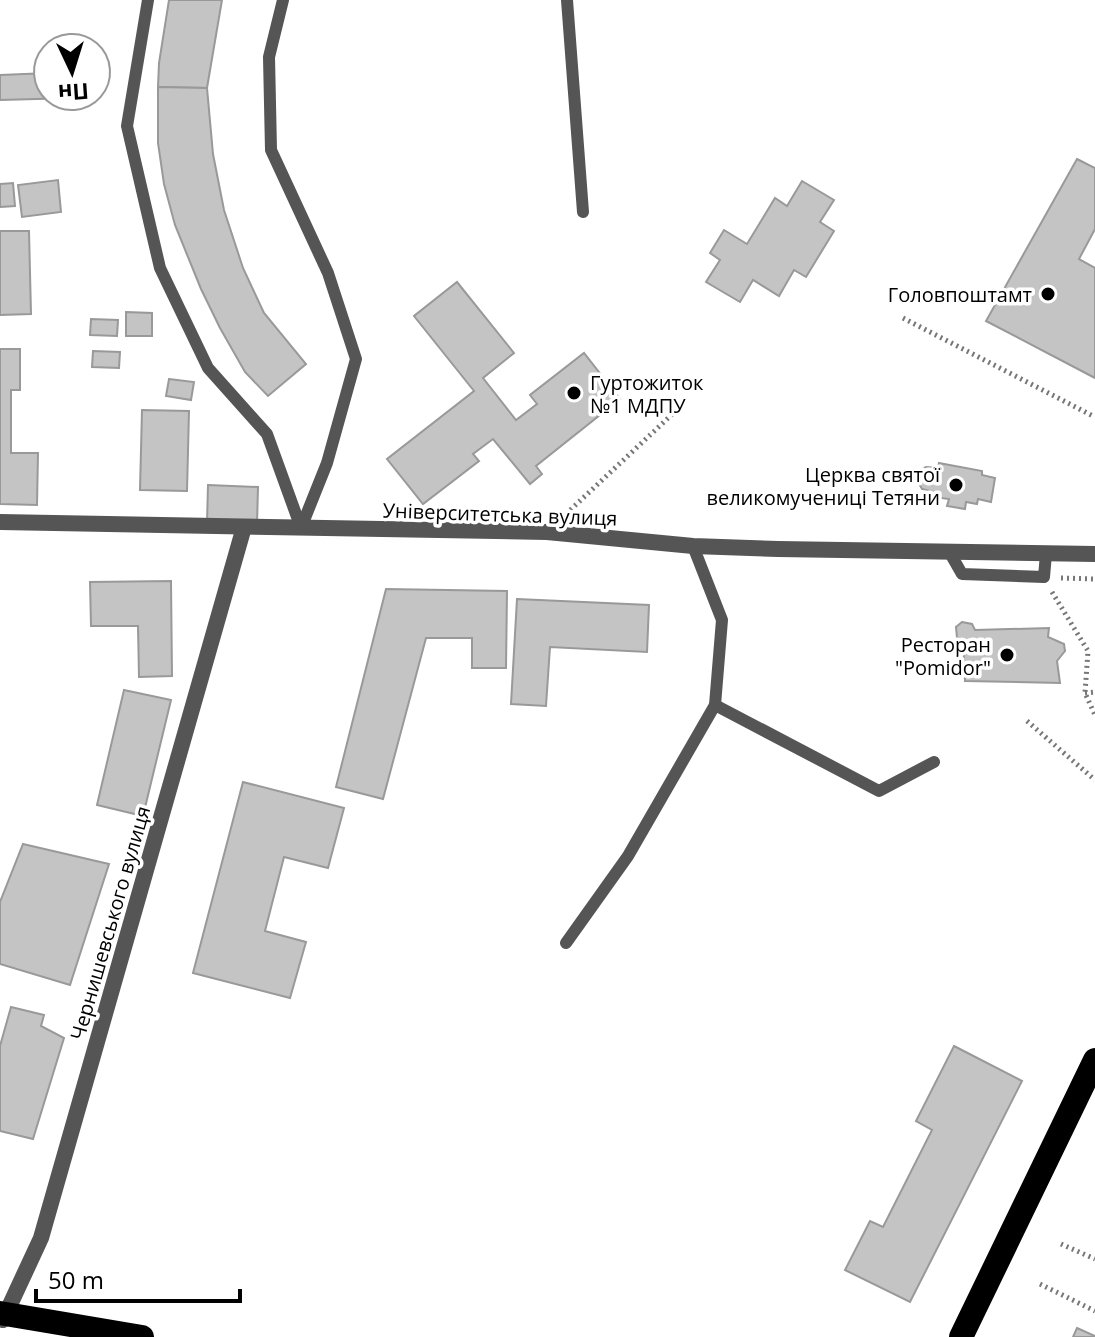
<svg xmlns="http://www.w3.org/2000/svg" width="1095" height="1337" viewBox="0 0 1095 1337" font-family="'Open Sans',sans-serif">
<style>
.building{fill:#c4c4c4;stroke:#999;stroke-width:2}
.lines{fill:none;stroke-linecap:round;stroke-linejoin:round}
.path{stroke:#777;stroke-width:5;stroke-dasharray:2 4;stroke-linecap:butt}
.lane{stroke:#555;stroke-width:12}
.street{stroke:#555;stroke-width:16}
.highway{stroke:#000;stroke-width:24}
.poi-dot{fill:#000;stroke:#fff;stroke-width:3}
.labels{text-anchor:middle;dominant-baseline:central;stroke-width:7;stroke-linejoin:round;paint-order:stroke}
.poi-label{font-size:20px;fill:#000;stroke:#fff;text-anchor:end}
.street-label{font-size:20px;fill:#000;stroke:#fff}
</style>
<rect width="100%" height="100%" fill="#fff"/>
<g class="building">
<path d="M169,0H222L207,88L158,87L159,63Z"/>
<path d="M48,73V96H73V98L0,100V75Z"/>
<path d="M158,87L207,88L213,154L224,210L243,268L264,313L306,364L268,396L245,372L220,328L201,289L175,225L164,184L158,143Z"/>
<path d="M1077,159L1095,168V229L1079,259L1095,268V378L986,321Z"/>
<path d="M58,180L61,212L22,217L18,185Z"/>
<path d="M802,181L834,200L820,222L834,231L806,277L794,270L779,296L753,280L740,302L706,282L720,260L710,253L724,230L747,244L775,198L787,206Z"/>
<path d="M13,183L15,206L0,207V184Z"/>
<path d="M0,231H29L31,314L0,315Z"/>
<path d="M457,282L514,353L483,378L516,420L537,404L530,395L584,353L620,399L536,466L542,474L530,484L493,439L473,454L479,461L423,504L387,459L474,391L414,316Z"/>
<path d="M126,312L152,313V336H126Z"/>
<path d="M91,319L118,320L117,336L90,335Z"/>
<path d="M0,349H20V390H11V453H38L37,505L0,504Z"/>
<path d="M93,351L120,352L119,368L92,367Z"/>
<path d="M169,379L194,382L191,400L166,396Z"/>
<path d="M142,410L189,411L187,491L140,490Z"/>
<path d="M939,463L982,471V475L995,478L991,502L978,499L977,504L966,502L965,509L947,506L949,499L933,497L934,492L922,489L916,479L919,471L926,467L938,468Z"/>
<path d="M208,485L258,487L257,524L207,523Z"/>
<path d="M171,581L172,676L139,677L138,626H91L90,582Z"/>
<path d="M386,589L507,591L506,668H472V638H426L383,799L336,787Z"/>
<path d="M517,599L649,605L647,652L550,647L546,706L511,704Z"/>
<path d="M962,622L972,624L975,630L1049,628L1048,637L1064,644L1065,651L1057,661L1060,683L965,681L963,639L957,638L956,627Z"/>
<path d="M124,690L171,700L143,816L97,805Z"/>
<path d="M243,782L344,808L328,868L284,857L265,931L306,942L290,998L193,973Z"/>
<path d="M23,844L109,864L70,985L0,964V902Z"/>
<path d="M11,1007L44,1015L41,1026L64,1038L33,1139L0,1131V1046Z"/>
<path d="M954,1046L1022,1081L910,1302L845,1270L870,1221L883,1227L932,1130L916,1121Z"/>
<path d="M1077,1328L1095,1336V1337H1073Z"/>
</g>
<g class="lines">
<g class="path">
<path d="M903,318L1095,417"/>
<path d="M566,514L682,405"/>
<path d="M1061,578L1095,579"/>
<path d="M1052,592L1088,651L1085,693L1095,715"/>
<path d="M1085,693L1095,692"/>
<path d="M1027,721L1095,780"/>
<path d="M1061,1244L1095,1259"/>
<path d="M1040,1284L1095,1311"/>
</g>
<g class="lane">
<path d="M148,0L127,126L160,268L208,368L267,434L301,528"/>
<path d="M283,0L269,57L271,150L328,273L356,359L327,463L301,528"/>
<path d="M567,0L583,212"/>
<path d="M950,553L962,574L1044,577L1046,554"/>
<path d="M715,705L879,791L934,762"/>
<path d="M566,943L628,856L715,705L722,620L693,546"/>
</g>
<g class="street">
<path d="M0,522L547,532L693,546L778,549L1095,554"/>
<path d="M3,1320L41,1238L244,527"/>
</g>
<g class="highway">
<path d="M0,1313L142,1337"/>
<path d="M961,1337L1095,1060"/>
</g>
</g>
<g class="poi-dot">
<circle cx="1048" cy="294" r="8"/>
<circle cx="574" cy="393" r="8"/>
<circle cx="956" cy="485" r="8"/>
<circle cx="1007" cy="655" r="8"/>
</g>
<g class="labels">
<g class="poi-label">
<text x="1032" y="294">Головпоштамт</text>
<text x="590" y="382" text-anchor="start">Гуртожиток<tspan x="590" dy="23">№1 МДПУ</tspan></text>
<text x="940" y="474">Церква святої<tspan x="940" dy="23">великомучениці Тетяни</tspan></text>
<text x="991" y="644">Ресторан<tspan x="991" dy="23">"Pomidor"</tspan></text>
</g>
<g class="street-label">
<text transform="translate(500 514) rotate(2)">Університетська вулиця</text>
<text transform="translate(110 923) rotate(-74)">Чернишевського вулиця</text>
</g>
</g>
<g transform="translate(72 72) rotate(176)"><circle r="38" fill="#ffffff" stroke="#999999" stroke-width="2"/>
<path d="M0-6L14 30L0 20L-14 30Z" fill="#000000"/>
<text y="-12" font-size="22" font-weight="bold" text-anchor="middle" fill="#000000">Пн</text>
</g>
<path d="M36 1289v12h204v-12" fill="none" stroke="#000000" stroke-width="4"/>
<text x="48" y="1289" font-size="24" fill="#000000" stroke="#ffffff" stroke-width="6" paint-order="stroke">50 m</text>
</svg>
